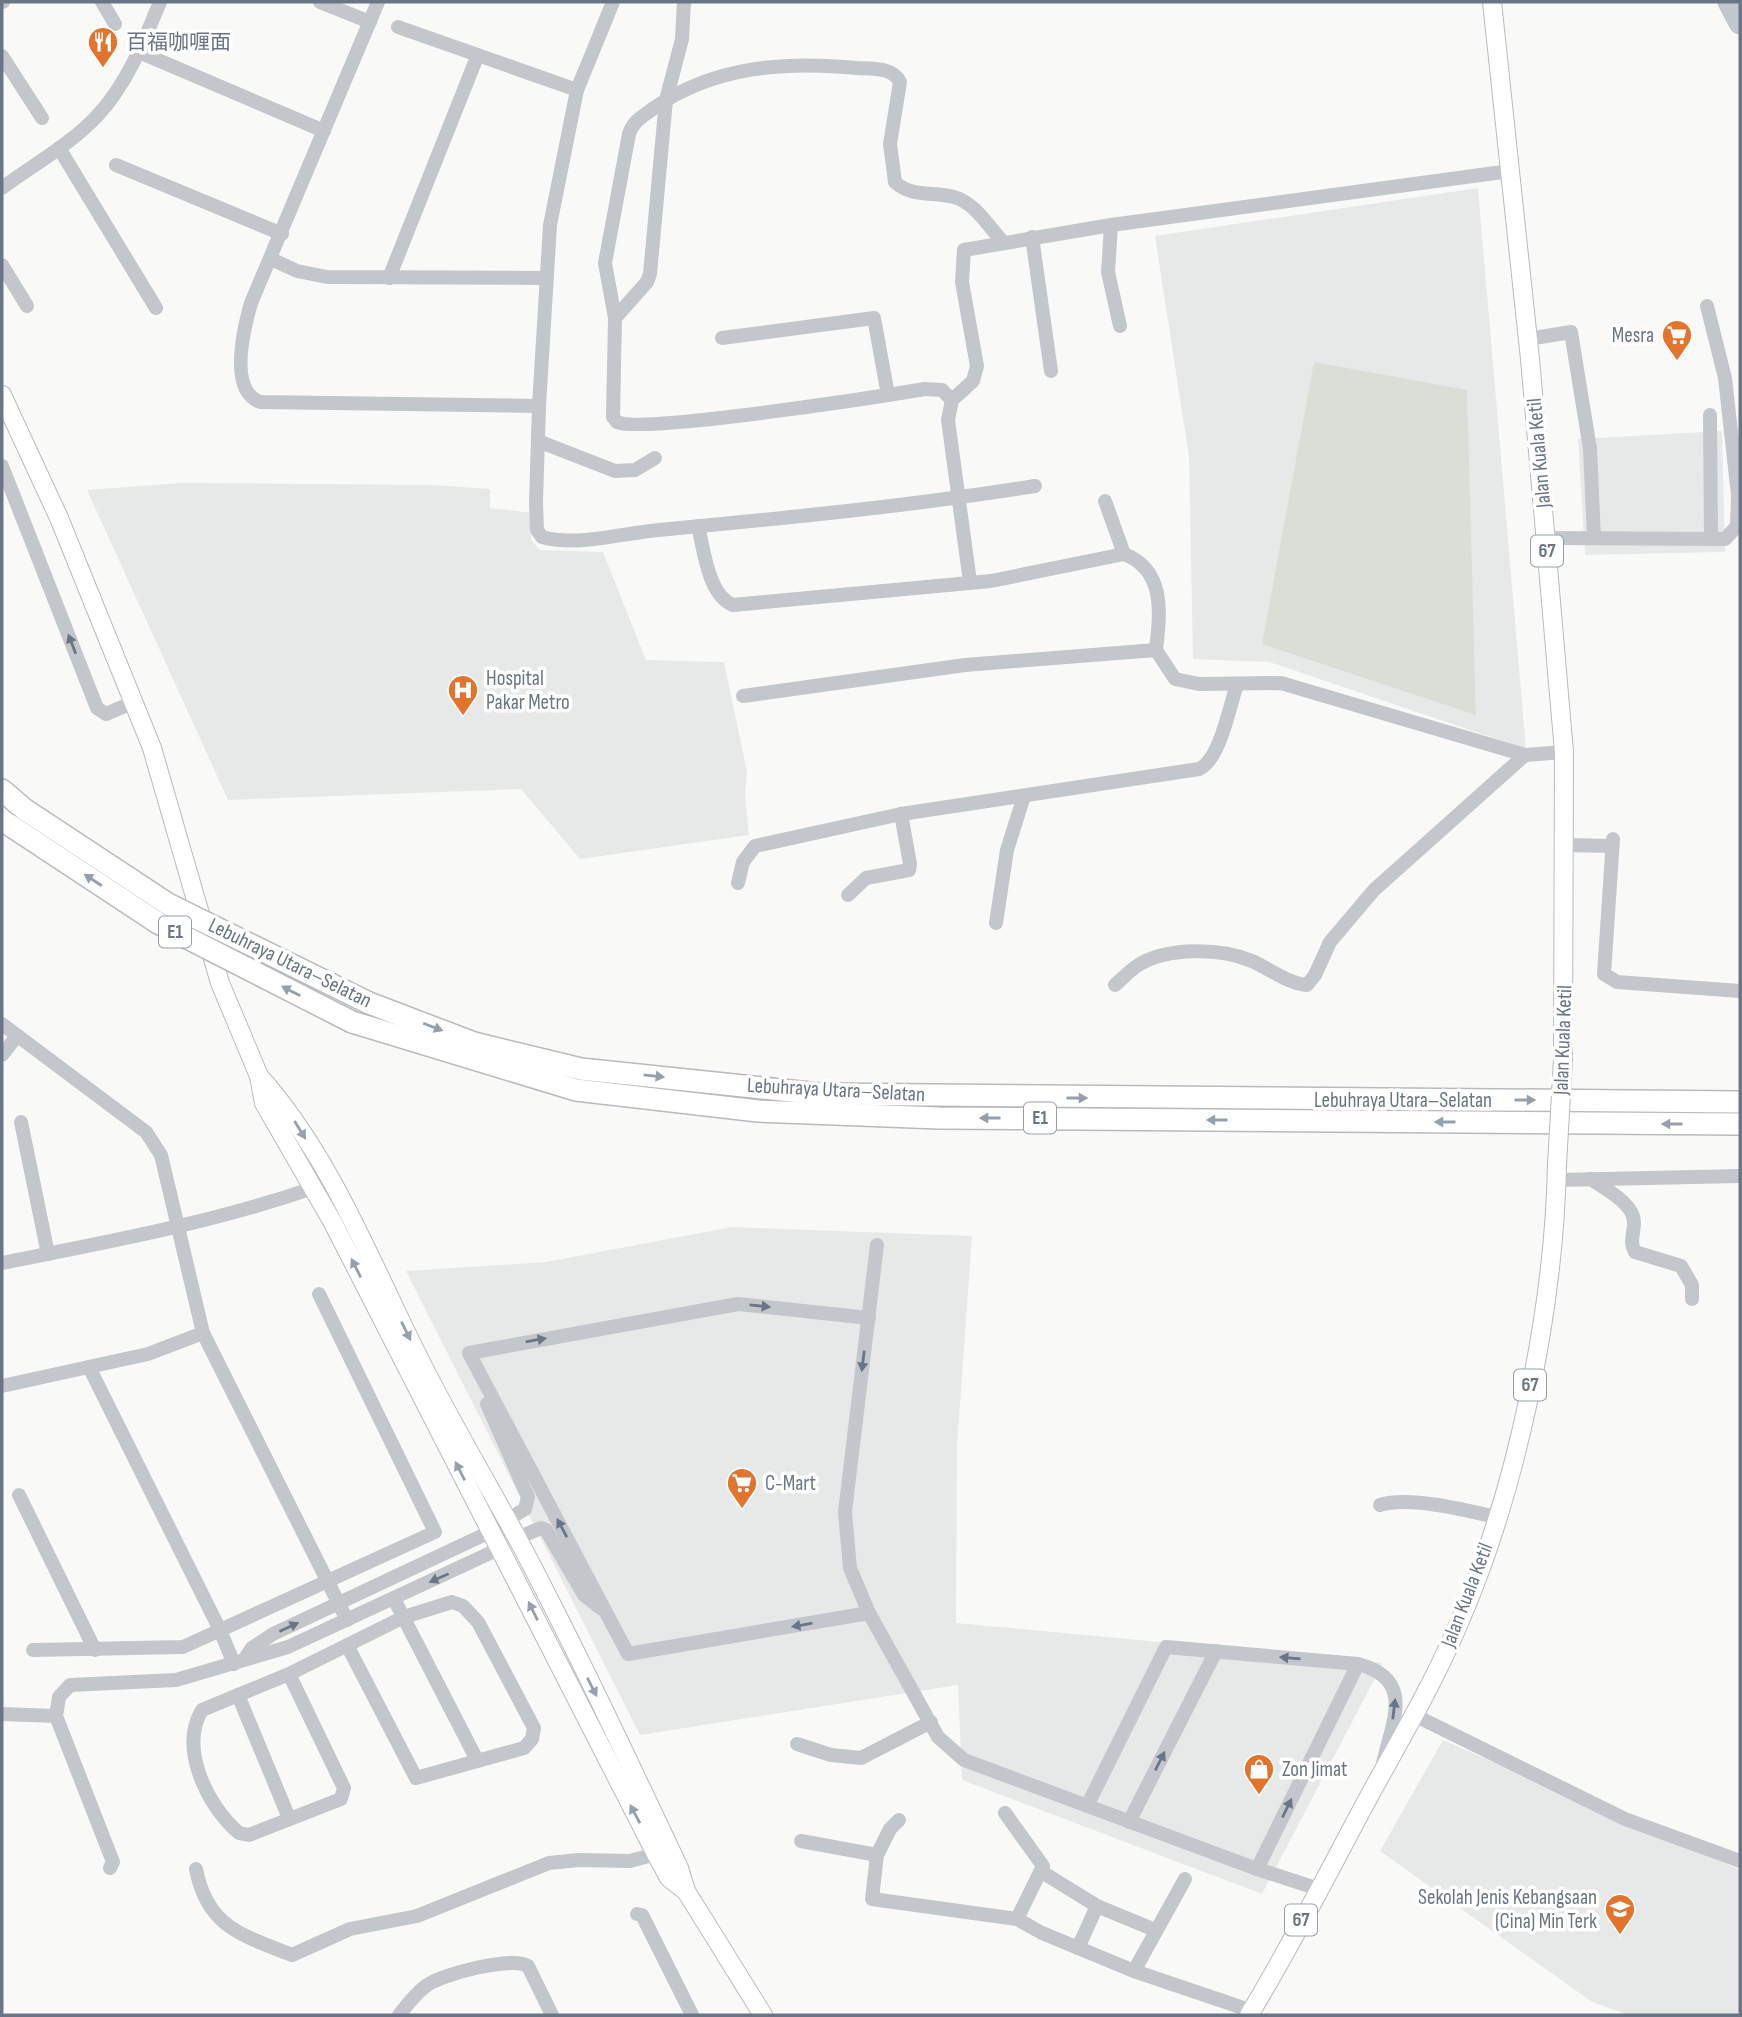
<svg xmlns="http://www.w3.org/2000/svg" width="1742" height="2017" viewBox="0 0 1742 2017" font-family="'Sofia Sans Condensed','Noto Sans SC',sans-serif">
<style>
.built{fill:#e7e9e9}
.pitch{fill:#d9dfd7}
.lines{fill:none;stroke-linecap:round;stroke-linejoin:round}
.river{stroke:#c0c7ce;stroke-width:23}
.major-casing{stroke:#b7babf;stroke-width:20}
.highway-casing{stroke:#b7babe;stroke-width:24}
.minor{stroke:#c3c7cb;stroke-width:14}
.major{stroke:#fff;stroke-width:18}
.highway{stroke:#fff;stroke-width:21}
.major-bridge-casing{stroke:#b7babf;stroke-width:20;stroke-linecap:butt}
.highway-bridge-casing{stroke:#b7babe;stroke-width:24;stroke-linecap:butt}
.major-bridge{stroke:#fff;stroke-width:18}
.highway-bridge{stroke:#fff;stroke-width:21}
.oneway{fill:#697688}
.oneway2{fill:#969fac}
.labels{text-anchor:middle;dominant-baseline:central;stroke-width:7;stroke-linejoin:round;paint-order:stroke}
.shield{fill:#fff;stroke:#969fac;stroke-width:2}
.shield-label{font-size:19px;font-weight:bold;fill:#697688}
.poi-label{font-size:21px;fill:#697688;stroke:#fff;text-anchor:start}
.street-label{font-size:21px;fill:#697688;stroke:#fff}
</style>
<rect width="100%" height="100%" fill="#f9faf8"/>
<g class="built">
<path d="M1478,188L1526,749L1269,662L1193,659L1189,457L1155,236Z"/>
<path d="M1722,431L1725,552L1585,555L1578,439Z"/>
<path d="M181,483L434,485L490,489V508L533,513L531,540L540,550L603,552L646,660L724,662L747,772L745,793L749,835L580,859L521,789L228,800L87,490Z"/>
<path d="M732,1227L972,1236L957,1445L956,1623L1383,1663L1262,1894L962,1780L958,1685L640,1735L406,1271L546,1262Z"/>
<path d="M1443,1740L1740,1870V2015H1629L1592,2002L1380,1851Z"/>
</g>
<path class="pitch" d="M1314,362L1467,390L1476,715L1262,644Z"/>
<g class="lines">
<path class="river" d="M1729,2L1740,23"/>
<g class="major-casing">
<g id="major">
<path d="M1492,2L1530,359L1564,752L1563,1059"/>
<path d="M2,395L59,518L152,748L220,983L259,1076L264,1103L332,1221L656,1854L669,1878L686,1891"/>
<path d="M259,1076C335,1161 375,1274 427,1374C457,1432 490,1488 521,1545C577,1651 628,1760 679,1868L686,1891L763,2015"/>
<path d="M1249,2015C1291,1946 1328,1873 1366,1802C1398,1743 1433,1685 1459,1623C1517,1490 1554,1310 1557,1165"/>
</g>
</g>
<g class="highway-casing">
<g id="highway">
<path d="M2,790L24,809"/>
<path d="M369,1003L474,1043L581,1069L820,1094L1740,1102"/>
<path d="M352,1022L576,1090L758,1111L939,1118L1740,1124"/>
</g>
</g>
<g class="minor">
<path d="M2,2H3"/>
<path d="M102,2L115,24"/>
<path d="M320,2L370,22"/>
<path d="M378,2L251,303C244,328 228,390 260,402L539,406"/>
<path d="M613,2L577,90L550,225L539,406L536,502L537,530L542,537C577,547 623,533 659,530C785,518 911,506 1035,486"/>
<path d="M398,27L577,90"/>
<path d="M139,52L324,131"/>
<path d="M2,56L42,118"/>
<path d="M59,148L156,308"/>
<path d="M116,165L282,234"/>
<path d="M2,188C33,165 71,144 97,116C127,84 144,41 160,2"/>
<path d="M1111,225L1108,272L1120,326"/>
<path d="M1032,237L1051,371"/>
<path d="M271,259L297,271L327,277L545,278"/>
<path d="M2,265L27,306"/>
<path d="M389,278L477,57"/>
<path d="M615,318L647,282L650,274L666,100L682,39L684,2"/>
<path d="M722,338L874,318L888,395"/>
<path d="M1528,339L1571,332L1590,449L1594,538"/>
<path d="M952,400L942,390L925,389C883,396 640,434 617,422L613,417L615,318L605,263L629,134C633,121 643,116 654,108C714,66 786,61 857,68C871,69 893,67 900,82L890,144L895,182C912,198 933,191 954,197C974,202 989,227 1003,242"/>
<path d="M1710,415L1711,539"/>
<path d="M538,441L615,471L635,470L655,458"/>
<path d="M2,466L97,708L106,714L134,702"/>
<path d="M1105,501L1124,554"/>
<path d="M698,526C704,550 708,595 733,605L991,581L1124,554C1166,570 1160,614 1156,650L1175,679L1199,684L1281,683L1525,755L1564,752"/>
<path d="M1546,538L1725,539L1737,526L1738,495L1725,378L1707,306"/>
<path d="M970,582L948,420L952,400L973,381L977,366L962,282L964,250L1111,225L1510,171"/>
<path d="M743,696L965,665L1156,650"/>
<path d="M1613,839L1604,974L1617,982L1740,991"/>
<path d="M1564,845L1612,846"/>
<path d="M738,883L743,862L755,846L901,814L1199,769C1220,760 1230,705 1237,684"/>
<path d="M848,895L866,878L909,870L910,864L901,814"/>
<path d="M996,923L1007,850L1024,796"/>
<path d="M1115,985C1123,978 1131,969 1140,964C1169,947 1221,948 1252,961C1270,969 1287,983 1307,985L1315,975L1330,942L1374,890L1525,755"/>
<path d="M2,1024L146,1132L161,1155L203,1333L347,1620"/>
<path d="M2,1055L17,1036"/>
<path d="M21,1122L48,1254"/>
<path d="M1591,1179C1605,1189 1635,1204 1634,1223C1634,1234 1629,1242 1635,1252L1681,1266L1692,1285V1299"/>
<path d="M1557,1180L1740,1176"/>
<path d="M877,1245L845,1512L850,1568L869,1613L938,1737L964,1760L1257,1869L1319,1889"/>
<path d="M2,1263C107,1242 212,1223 313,1188"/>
<path d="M869,1318L738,1304L469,1353L628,1654L869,1613"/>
<path d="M89,1367L220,1630L234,1664"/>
<path d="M2,1386L148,1354L203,1333"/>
<path d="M487,1404L528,1497L525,1509L507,1520"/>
<path d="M19,1495L95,1650"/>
<path d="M1380,1505C1410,1496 1464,1510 1496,1517"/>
<path d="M517,1538L541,1528L546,1530L584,1595L602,1609"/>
<path d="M394,1599L477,1760"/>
<path d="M33,1650L183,1647L435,1532L319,1294"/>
<path d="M246,1657L252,1648L273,1634L492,1531"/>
<path d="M289,1674L202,1710C179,1748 207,1806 239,1833L249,1835L341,1799L344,1788L289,1674L404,1617L452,1602L463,1606L478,1622L534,1728L532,1739L524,1748L416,1778L347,1645"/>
<path d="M238,1695L289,1818"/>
<path d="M2,1714L56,1716"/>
<path d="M1414,1715L1625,1819L1740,1861"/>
<path d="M797,1744L831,1755L861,1758L931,1722"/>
<path d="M1087,1806L1166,1647L1358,1664C1415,1679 1393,1720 1383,1763"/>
<path d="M1005,1813L1043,1866L1017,1919"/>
<path d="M1129,1822L1216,1651"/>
<path d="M801,1841L877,1855L890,1829L899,1820"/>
<path d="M877,1855L872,1899L1017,1919L1042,1933L1134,1971L1252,2011"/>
<path d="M110,1868L113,1862L56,1716L59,1697L70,1685L176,1680L288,1647L501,1548"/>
<path d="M196,1869C207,1927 242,1935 292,1955L350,1929L417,1916L549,1863L579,1860L630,1861L656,1854"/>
<path d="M1257,1869L1358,1664"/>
<path d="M1042,1872L1097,1906L1078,1948"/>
<path d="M1097,1906L1155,1930"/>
<path d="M637,1914L642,1915L692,2015"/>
<path d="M1134,1971L1185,1879"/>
<path d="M399,2015C407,2005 415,1994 426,1986C441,1974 512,1956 528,1966L552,2015"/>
</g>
<use href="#major" class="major"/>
<use href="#highway" class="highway"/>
<g class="major-bridge-casing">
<path id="major-bridge" d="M1557,1165L1563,1059"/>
</g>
<g class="highway-bridge-casing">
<g id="highway-bridge">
<path d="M24,809L168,904L369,1003"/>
<path d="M8,824L158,923L352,1022"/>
</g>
</g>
<use href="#major-bridge" class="major-bridge"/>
<use href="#highway-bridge" class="highway-bridge"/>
</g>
<defs><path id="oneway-solid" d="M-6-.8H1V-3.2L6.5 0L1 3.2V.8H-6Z" transform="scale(1.75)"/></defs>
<g class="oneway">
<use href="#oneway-solid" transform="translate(72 644) rotate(-111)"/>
<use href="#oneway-solid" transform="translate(760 1306) rotate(6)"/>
<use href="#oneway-solid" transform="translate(536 1340) rotate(-10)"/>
<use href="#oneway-solid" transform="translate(863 1361) rotate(97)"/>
<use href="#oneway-solid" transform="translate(562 1528) rotate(-118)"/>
<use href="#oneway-solid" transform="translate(439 1578) rotate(156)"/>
<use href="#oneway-solid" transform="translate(802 1625) rotate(170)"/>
<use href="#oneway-solid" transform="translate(289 1627) rotate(-25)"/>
<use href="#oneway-solid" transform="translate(1290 1658) rotate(-175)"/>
<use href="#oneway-solid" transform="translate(1394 1709) rotate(-83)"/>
<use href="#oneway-solid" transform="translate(1160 1761) rotate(-63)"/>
<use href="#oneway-solid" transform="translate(1287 1808) rotate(-64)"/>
</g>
<g class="oneway2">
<use href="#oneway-solid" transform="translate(93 880) rotate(-147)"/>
<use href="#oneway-solid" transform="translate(291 991) rotate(-153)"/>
<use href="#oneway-solid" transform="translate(433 1027) rotate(21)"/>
<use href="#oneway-solid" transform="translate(654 1076) rotate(6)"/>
<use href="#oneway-solid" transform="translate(1077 1098)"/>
<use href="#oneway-solid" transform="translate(1525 1100)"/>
<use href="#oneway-solid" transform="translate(990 1118) rotate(-180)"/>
<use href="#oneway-solid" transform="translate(1217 1120) rotate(-180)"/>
<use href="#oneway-solid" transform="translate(1445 1122) rotate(-180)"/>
<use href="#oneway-solid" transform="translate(1672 1124) rotate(-180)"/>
<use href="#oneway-solid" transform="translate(300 1130) rotate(58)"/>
<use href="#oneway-solid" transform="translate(356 1268) rotate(-117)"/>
<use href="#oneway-solid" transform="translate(406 1331) rotate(64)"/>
<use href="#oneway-solid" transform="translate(460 1471) rotate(-117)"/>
<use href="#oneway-solid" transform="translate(533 1611) rotate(-116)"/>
<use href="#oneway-solid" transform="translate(592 1687) rotate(63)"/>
<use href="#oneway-solid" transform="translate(635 1814) rotate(-118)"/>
</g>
<defs>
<g id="restaurant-pin" transform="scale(1.575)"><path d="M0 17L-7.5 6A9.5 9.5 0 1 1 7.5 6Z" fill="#e3742e" stroke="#fff"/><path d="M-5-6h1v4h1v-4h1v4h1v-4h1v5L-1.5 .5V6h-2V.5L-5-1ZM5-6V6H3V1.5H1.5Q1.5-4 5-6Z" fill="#fff"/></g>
<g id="supermarket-pin" transform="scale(1.575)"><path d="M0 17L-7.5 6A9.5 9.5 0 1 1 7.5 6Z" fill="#e3742e" stroke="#fff"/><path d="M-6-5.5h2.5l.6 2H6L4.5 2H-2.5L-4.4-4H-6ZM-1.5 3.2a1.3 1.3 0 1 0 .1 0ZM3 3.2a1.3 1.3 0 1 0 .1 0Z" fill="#fff"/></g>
<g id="hospital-pin" transform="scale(1.575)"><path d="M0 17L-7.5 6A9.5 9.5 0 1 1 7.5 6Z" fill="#e3742e" stroke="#fff"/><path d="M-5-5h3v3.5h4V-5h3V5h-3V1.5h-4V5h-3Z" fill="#fff"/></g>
<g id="shop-pin" transform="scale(1.575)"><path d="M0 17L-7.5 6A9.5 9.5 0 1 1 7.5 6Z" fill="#e3742e" stroke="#fff"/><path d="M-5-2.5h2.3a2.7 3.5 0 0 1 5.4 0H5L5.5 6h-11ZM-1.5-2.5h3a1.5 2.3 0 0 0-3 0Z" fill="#fff"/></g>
<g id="school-pin" transform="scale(1.575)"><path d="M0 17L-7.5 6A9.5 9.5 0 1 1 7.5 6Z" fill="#e3742e" stroke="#fff"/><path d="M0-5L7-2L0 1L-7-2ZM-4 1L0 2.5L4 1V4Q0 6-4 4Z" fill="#fff"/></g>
</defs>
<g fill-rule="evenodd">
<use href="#restaurant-pin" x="103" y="42"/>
<use href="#supermarket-pin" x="1677" y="335"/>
<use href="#hospital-pin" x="463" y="690"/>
<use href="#supermarket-pin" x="742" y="1483"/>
<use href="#shop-pin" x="1259" y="1769"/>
<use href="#school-pin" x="1620" y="1909"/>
</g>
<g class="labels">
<g class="shield">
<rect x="1531" y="535.5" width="32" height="31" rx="5"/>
<rect x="159" y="916.5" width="32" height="31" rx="5"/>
<rect x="1024" y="1102.5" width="32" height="31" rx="5"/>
<rect x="1514" y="1369.5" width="32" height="31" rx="5"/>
<rect x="1285" y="1904.5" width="32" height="31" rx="5"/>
</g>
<g class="shield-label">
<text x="1547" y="551">67</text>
<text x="175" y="932">E1</text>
<text x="1040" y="1118">E1</text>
<text x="1530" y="1385">67</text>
<text x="1301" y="1920">67</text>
</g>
<g class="poi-label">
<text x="126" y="42">百福咖喱面</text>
<text x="1654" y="335" text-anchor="end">Mesra</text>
<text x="486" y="678">Hospital<tspan x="486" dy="24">Pakar Metro</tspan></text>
<text x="765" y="1483">C-Mart</text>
<text x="1282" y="1769">Zon Jimat</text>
<text x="1597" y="1897" text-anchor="end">Sekolah Jenis Kebangsaan<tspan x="1597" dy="24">(Cina) Min Terk</tspan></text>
</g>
<g class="street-label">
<text transform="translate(1539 453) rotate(-95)">Jalan Kuala Ketil</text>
<text transform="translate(290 963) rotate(26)">Lebuhraya Utara–Selatan</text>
<text transform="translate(1563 1040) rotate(-88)">Jalan Kuala Ketil</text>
<text transform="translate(836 1090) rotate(3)">Lebuhraya Utara–Selatan</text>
<text x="1403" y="1100">Lebuhraya Utara–Selatan</text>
<text transform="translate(1467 1595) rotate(-69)">Jalan Kuala Ketil</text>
</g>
</g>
<rect width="1742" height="2017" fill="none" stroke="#697688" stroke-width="7"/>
</svg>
